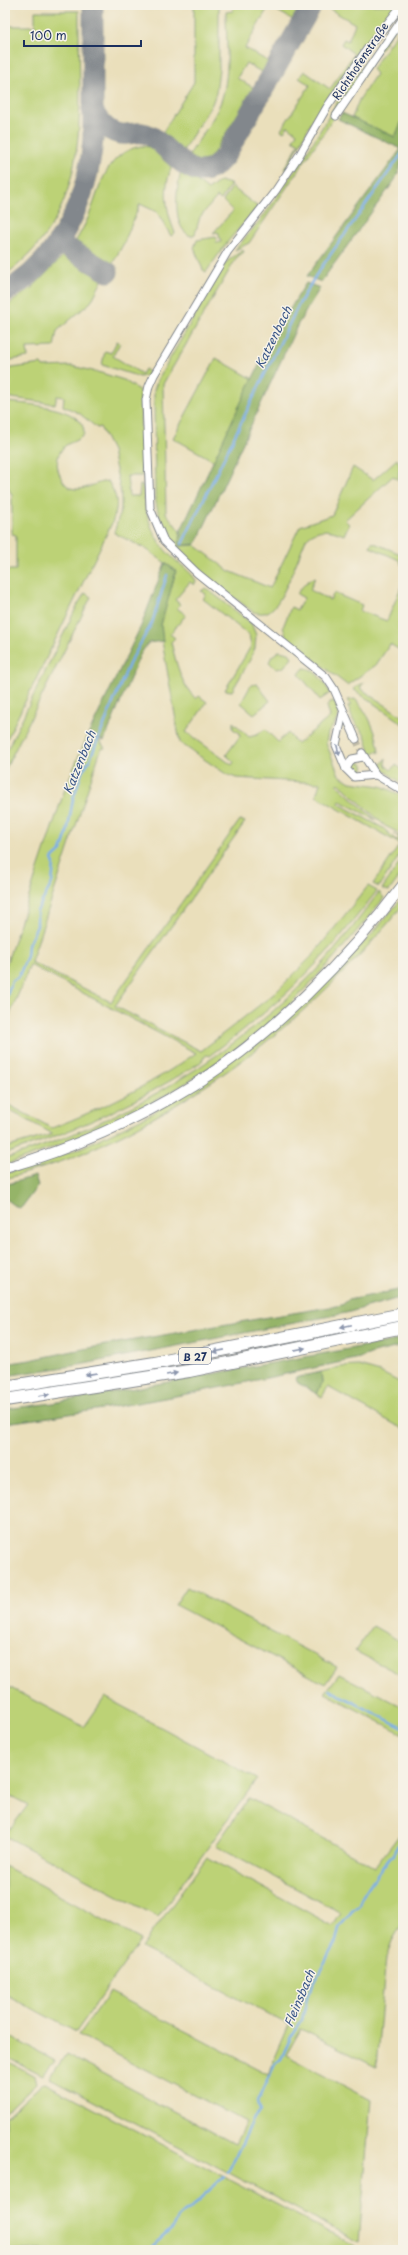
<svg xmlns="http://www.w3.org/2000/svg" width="408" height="2255" viewBox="0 0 408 2255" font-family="'Playpen Sans',sans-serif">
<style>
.green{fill:#bcd276;stroke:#6c806a}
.forest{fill:#95b467;stroke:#587262}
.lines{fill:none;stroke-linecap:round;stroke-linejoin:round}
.stream{stroke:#7baee8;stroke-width:2.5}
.taxiway{stroke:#82878c;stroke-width:21}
.minor-tunnel{stroke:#c1bca8;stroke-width:7;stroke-dasharray:7 3.5;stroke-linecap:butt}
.minor-casing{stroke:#82878c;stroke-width:9}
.secondary-casing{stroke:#82878c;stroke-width:12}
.trunk-casing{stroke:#82878c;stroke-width:14}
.minor{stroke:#fff;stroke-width:7}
.secondary{stroke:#fff;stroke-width:10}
.trunk{stroke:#fff;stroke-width:12}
.oneway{fill:#8d97ae}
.labels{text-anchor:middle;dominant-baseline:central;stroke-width:3;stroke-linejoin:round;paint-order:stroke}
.shield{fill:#f7f3e8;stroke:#5d6a87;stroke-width:1}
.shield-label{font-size:10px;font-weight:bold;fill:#1b2f5e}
.street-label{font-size:11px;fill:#1b2f5e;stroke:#f7f3e8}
.water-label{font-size:12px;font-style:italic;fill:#385587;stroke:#f7f3e8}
</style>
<rect width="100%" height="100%" fill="#f7f3e8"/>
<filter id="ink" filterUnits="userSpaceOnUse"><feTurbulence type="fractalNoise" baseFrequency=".025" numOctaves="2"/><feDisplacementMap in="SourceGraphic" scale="8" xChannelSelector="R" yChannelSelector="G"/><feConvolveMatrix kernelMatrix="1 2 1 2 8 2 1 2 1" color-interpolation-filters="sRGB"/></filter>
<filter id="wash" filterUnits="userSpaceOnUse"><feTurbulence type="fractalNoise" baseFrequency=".012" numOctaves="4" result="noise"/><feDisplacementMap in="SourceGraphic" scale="16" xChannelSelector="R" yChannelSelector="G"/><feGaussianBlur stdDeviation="0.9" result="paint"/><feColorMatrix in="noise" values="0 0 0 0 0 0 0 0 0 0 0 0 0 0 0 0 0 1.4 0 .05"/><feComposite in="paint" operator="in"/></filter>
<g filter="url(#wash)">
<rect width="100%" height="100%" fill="#eadfbb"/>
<g class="green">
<path d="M194,5H219V69L216,93L212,104L182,152L161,135L194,82Z"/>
<path d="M233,5H302L293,20L269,6L245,48L269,62L263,73L246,63L237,78L254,88L209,160L199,161L188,157C198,140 212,123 220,104C231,76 226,42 226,12L233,11Z"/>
<path d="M327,5H397L368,40L331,94L315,116L286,170L284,169L299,144L293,140L297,133L288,126L284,132L281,130L310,85L299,78L304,71L330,89L354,54L341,44L344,39L348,41L355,24L328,8Z"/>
<path d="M35,11H79C78,109 96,209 5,275V26H35Z"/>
<path d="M403,11V16L249,243L235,250L265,214L312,144L338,101Z"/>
<path d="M403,24V119L395,137L352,118L359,100L376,74L372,69Z"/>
<path d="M141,146L152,147L173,164C162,188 166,210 175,233L171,236L157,212L140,204L124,243L110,268L73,246C79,235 86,224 90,213C101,185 106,153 141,146Z"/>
<path d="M182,169L208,190L220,181L231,184L221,200L217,197L200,217L195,234L191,236C171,229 176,185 182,169Z"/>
<path d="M232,187L258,207L229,240L206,272L203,270L194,248L197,240L216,237L217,243L221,242L218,232L213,233L233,211L223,201Z"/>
<path d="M243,250L244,252L237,257L163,384L166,513L180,531L179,546L195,545L229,571L270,588L300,526L332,515L353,467L373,480L397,459L400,465L398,480L393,476L345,520L349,524L344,535C329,529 318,527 306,539C299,555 284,598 273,608C267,614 261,614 253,612C214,581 159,549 155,495L154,390L158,379L226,262Z"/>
<path d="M65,254L104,277L91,302L57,331L54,347L27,348L28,357L5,361V307L33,287Z"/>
<path d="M117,341L120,343L113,356L142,374L145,369L147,370L148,375L140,377L102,365L105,351L111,353Z"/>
<path d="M216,358L253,379L214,461L173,438Z"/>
<path d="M41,364L43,367L72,366L101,373L124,380L140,391L142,476H127L129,496H139L140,485H143C144,512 152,539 172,557C179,564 192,572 196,581L194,585L190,582L175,600L180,604L177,608L186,615L170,634L175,638L171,642C176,662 181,685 196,699L199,696L207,702L186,732L232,765L234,762L226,755L240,736V733L233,729V722L249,737L257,735L265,729L278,742L288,733L297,744L330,717L327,706L330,702L334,701L338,711V719L328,733L326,743L339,775L350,782L381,786L403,796V835L385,826L340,784H336L376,820L340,801L339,804L383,828L397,841L399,838L394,833L403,838V850L379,887L373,884L400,844L316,796L320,783L236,778L226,774L180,743L162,641L161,625L175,570L146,549L114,533L121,509V494L112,451L100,427L97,428L79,413L63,406L64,397L57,396L55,404L5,397V369Z"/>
<path d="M5,402C25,404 86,406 84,434C79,442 68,441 62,449C57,456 56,465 59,473C70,503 92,482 108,481C118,498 119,504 112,523L5,743V629H8V624H5V570H16V535L12,534V495L5,482Z"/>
<path d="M372,542L403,555V567L399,560L370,547Z"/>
<path d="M315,577L310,590L330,600L334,593L362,605L360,611L387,621L403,582V652L390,644L376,665L347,685L287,639L283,627L291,607L297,610L304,598L297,594C302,586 307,581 315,577Z"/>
<path d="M206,588L251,623L256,635L255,648L250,660L232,691L225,690L251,646L249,635L203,599L206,594L201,591Z"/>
<path d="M85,593L91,597L5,770V754L78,604Z"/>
<path d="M279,651L289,653L292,657L283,668L276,669L269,662L272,656Z"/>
<path d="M304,668C316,668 325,684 330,693L320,700L299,674Z"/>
<path d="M364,682L360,688L403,717V724L353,689Z"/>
<path d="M257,684L270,701L254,714L241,703L251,685Z"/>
<path d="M355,699C368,712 378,734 379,753L376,751L371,756L365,735L353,720L348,706L351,705L348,700Z"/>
<path d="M88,735L100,741L105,748L101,749L31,962L111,1002L240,820L245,822L115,1006L201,1051L275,993L312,956L368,886L377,891C357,916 338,941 316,964C283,999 247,1028 209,1056L207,1055L203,1058L204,1060C141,1101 76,1131 5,1154V1148L53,1134L5,1108V1103L52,1128C103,1108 151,1085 196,1053L30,965L5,1027V968L66,786Z"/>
<path d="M386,758L385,765L391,770L396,765L403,770V784L379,767Z"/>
<circle cx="358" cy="767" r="5.5"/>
<path d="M403,858V872L389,891L382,889Z"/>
<path d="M379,892L384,898C356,933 326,968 294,1000C214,1079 111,1129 5,1165V1159C127,1120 237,1055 325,961C344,939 362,915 379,892Z"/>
<path d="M403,897V905C318,1011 207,1099 83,1153C58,1164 31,1171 5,1179V1174L78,1149L151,1114L303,1003L371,935Z"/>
<path d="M359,1366L380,1372L403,1384V1429L328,1387L322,1397L317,1394L322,1383L321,1372L340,1367Z"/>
<path d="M187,1587L337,1667L325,1684L175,1605Z"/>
<path d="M373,1626L403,1643V1676L355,1651Z"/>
<path d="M339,1674L403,1707V1734L325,1693Z"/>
<path d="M5,1685L84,1727L105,1697L257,1779L158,1917L7,1837L5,1840V1827L10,1829L28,1805L5,1793Z"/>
<path d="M249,1798L375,1867L403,1830V1922L392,1941L386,1957L376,2067L301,2029L286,2055L371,2100L359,2242L50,2078L66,2054L235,2144L246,2122L79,2035L110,1992L268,2074L289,2025L141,1948L207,1857L333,1926L341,1913L216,1845Z"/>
<path d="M5,1866L141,1940L76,2032L5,1994Z"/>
<path d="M5,2034L55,2061L43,2075L5,2056Z"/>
<path d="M5,2060L34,2075L36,2083L5,2113Z"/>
<path d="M45,2083L356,2246L357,2250H5V2118L42,2084Z"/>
</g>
<g class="forest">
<path d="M342,113L395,137L403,119V160L395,180L321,282L307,276L401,149L338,119Z"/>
<path d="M306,283L320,288L298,324L196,544L179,546L181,530C221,447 256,361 306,283Z"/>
<path d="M165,563L176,571L161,625L163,641L148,643L140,655L104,741L88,735L141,626Z"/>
<path d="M35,1176L38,1185L22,1207L18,1208L5,1198V1185Z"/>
<path d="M403,1289V1297L346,1313L79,1365L5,1376V1364C37,1360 68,1351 100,1346C181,1332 261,1318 342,1305L348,1300Z"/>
<path d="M403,1339V1346L373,1353L360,1358C242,1384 125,1408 5,1423V1409L53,1403Z"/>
<path d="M321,1372L322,1383L317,1394L298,1383L295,1378Z"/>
</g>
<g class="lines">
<g class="stream">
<path d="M182,544L299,304L316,275L403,152"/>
<path d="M5,1001L12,981L19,976L27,956L28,945L37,926V911L52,883L54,864L52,859L61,851L67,833L73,799L82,772L90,759L129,664L152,623L167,575"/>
<path d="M330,1690L403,1728"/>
<path d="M228,2172L254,2118L260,2110L258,2101L275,2064L281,2059L291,2037L302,2020L308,1994L336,1941L339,1928L352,1911L359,1905C360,1895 383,1867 390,1857L394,1855L395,1850L403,1839"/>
<path d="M148,2250L174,2227L178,2218L224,2177"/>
</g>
<g class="taxiway">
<path d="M92,109C99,122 111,136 127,134C136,133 142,131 151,136C164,144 185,171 200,171C211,172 218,164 225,156L312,5"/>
<path d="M58,242L108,272"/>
<path d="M5,292C60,261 88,199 93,139V5"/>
</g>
</g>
</g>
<g filter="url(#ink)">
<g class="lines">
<path class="minor-tunnel" d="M356,739L362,753"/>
<g class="minor-casing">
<g id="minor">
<path d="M336,116L403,18"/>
<path d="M343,713L336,745L346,769L354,777L376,775"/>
<path d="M356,739L334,689L326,677L197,573L164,541L150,508L146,400L149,386L154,375L228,251L276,190L300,154L327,107L367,49L402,5"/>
<path d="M362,753L376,775L403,791"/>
<path d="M346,769L352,759L363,757"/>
</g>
</g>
<g class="secondary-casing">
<path id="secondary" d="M5,1168C71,1149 135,1121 193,1085C270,1038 349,957 403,885"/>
</g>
<g class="trunk-casing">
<g id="trunk">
<path d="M5,1387L155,1363L403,1314"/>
<path d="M5,1400L189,1371L403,1327"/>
</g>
</g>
<use href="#minor" class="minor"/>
<use href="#secondary" class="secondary"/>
<use href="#trunk" class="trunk"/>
</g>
<defs><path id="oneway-solid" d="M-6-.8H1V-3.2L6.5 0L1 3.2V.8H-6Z"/></defs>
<g class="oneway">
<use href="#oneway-solid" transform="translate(338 750) rotate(76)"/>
<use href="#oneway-solid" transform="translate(346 1326) rotate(168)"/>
<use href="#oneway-solid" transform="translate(300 1349) rotate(-11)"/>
<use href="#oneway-solid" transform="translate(219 1351) rotate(169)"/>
<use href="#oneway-solid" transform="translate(91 1374) rotate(171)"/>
<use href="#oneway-solid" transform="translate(172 1374) rotate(-10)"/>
<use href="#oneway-solid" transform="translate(44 1395) rotate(-8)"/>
</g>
</g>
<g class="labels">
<rect class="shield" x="179" y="1348" width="32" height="16" rx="3"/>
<g class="shield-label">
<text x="195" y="1356">B 27</text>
</g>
<g class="street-label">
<text transform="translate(360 61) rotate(-56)">Richthofenstraße</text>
</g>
<g class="water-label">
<text transform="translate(273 337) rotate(-64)">Katzenbach</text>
<text transform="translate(79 762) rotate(-68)">Katzenbach</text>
<text transform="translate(299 1998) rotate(-67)">Fleinsbach</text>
</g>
</g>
<rect width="408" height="2255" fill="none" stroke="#f7f3e8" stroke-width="20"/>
<path d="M24 40v6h117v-6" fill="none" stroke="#1b2f5e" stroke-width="2"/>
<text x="30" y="40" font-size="12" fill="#1b2f5e" stroke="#f7f3e8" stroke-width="3" paint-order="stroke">100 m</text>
</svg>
